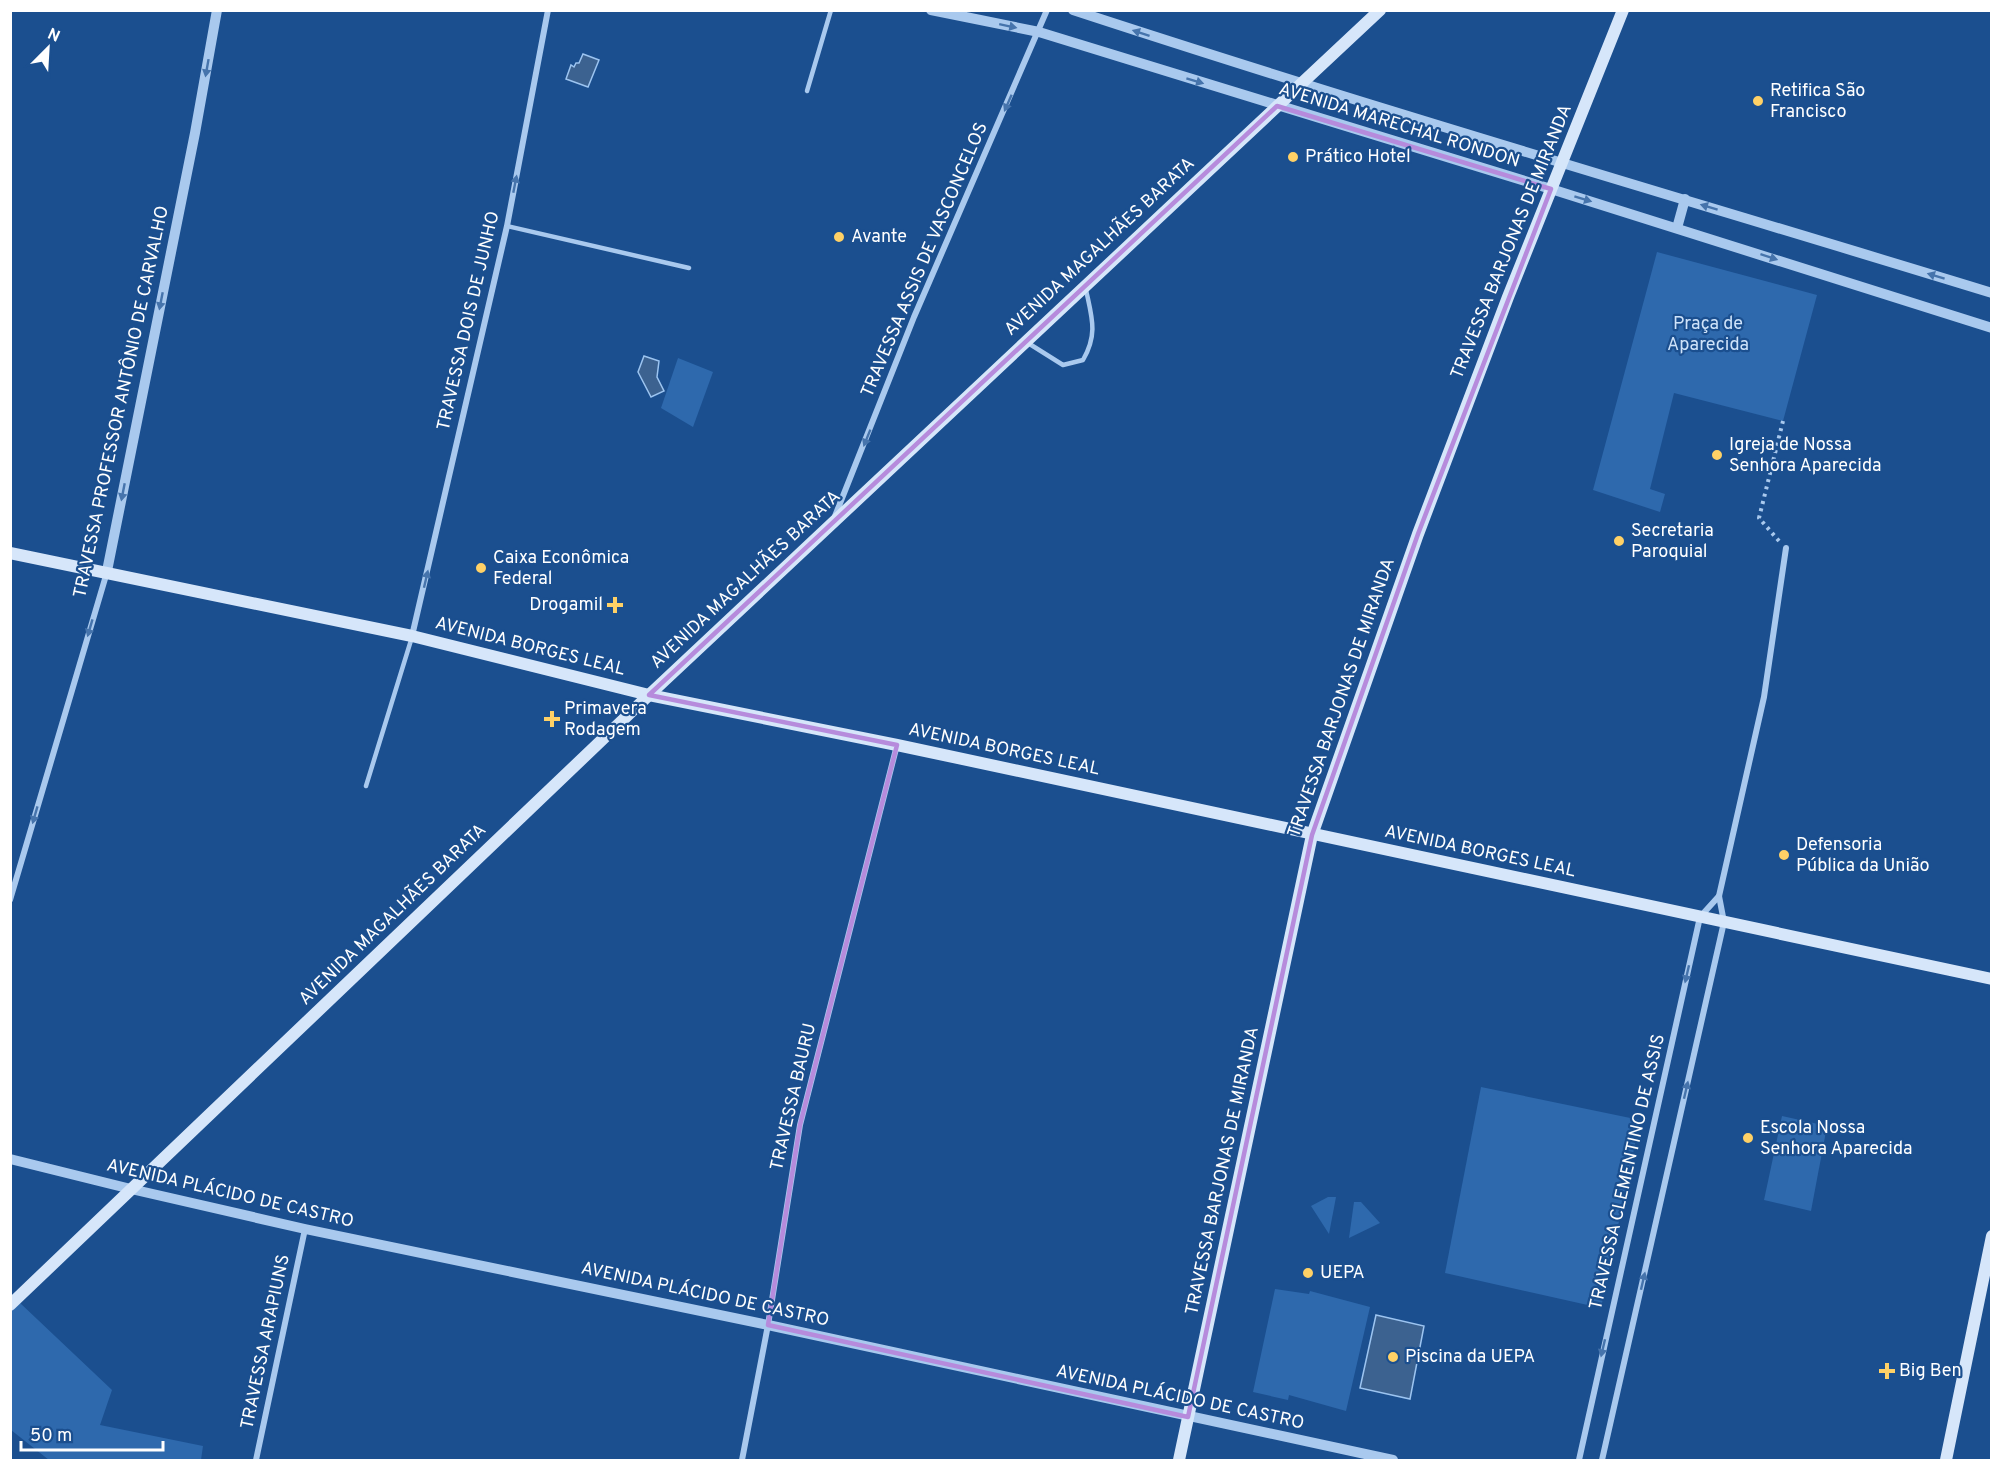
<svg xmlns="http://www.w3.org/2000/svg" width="2002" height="1471" viewBox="0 0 2002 1471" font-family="Overpass,sans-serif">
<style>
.green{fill:#2e69ad}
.water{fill:#3c6290;stroke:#9cc4f0;stroke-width:1.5}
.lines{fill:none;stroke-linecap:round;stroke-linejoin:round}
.path{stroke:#a9c9ee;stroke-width:4;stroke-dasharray:3 4.5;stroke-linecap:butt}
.service{stroke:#a9c9ee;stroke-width:4.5}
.minor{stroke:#a9c9ee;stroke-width:6}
.tertiary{stroke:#a9c9ee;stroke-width:10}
.secondary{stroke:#d6e6fa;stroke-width:12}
.oneway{fill:#4674ac}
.marked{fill:none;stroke:#b68bdc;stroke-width:4.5;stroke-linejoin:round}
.poi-dot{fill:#ffd166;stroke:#1b4f8f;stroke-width:2}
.labels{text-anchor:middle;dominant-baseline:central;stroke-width:4.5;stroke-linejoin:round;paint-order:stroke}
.poi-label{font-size:18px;fill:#fff;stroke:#1b4f8f;text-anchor:start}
.street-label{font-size:18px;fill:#fff;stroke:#1b4f8f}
.park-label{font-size:18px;fill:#cfe3fa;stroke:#1b4f8f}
</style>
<rect width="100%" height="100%" fill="#1b4f8f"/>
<g class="green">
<path d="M1657,252L1817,295L1783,421L1674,393L1650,489L1665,494L1660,512L1593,490Z"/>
<path d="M678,358L713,372L693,427L661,408Z"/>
<path d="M1481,1087L1640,1120L1601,1308L1445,1273Z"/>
<path d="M1782,1116L1827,1126L1811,1211L1764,1200Z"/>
<path d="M1328,1197H1336L1329,1234L1311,1206Z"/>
<path d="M1354,1202H1361L1380,1223L1349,1238Z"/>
<path d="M1275,1289L1309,1294L1310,1291L1370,1307L1346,1411L1289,1395L1288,1400L1253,1392Z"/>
<path d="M19,1302L112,1390L100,1425L203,1446L201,1460H49L11,1430L10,1310Z"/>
</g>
<g class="water">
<path d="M583,54L599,60L588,87L566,79L571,65L574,67L576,63H579Z"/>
<path d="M644,356L659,361L657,377L664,391L651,397L638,372Z"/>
<path d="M1376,1315L1424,1326L1410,1399L1360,1388Z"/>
</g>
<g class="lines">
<path class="path" d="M1779,541L1759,518L1783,421"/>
<g class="service">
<path d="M807,91L831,10"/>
<path d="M507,226L689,268"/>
<path d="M1028,343L1063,365L1083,360C1098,334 1092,318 1086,290"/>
<path d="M366,786L412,637"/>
</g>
<g class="minor">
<path d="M835,516L914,317L1047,10"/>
<path d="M412,636L507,226L548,10"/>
<path d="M10,900L107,572"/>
<path d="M256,1460L305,1229"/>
<path d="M742,1460L768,1325L800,1125L897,745"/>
<path d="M1579,1460L1700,917L1719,896"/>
<path d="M1602,1460L1724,922L1719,896L1764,697L1786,548"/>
</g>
<g class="tertiary">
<path d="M931,10L1039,32L1551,189L1992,328"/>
<path d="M1073,10C1378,110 1685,199 1992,293"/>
<path d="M1677,228L1685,199"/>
<path d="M107,571L195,133L217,10"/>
<path d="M10,1159L131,1189L305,1229L768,1325L1393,1460"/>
</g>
<g class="secondary">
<path d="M10,553L412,636L649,695L897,745L1992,979"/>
<path d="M10,1305L649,695L1380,10"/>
<path d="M1179,1460L1312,835L1418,534L1508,297L1623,10"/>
<path d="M1946,1460L1992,1236"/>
</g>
</g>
<defs><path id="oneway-solid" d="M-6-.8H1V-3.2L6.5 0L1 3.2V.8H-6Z" transform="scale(1.5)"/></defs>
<g class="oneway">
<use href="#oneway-solid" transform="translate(1008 26) rotate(12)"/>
<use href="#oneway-solid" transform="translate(1141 33) rotate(-162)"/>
<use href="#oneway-solid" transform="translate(207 68) rotate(100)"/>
<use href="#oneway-solid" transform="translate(1195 81) rotate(17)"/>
<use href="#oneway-solid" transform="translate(1008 103) rotate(114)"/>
<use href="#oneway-solid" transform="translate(515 184) rotate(-79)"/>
<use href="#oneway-solid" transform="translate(1583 199) rotate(17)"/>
<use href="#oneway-solid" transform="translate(1709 207) rotate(-163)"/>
<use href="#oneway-solid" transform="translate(1769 257) rotate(18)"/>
<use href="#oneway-solid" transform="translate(1936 276) rotate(-163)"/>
<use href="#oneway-solid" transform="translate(161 301) rotate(101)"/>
<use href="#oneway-solid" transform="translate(867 438) rotate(112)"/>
<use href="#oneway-solid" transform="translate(123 492) rotate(101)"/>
<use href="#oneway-solid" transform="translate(426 579) rotate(-77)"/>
<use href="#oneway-solid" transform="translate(90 628) rotate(106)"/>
<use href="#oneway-solid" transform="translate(35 815) rotate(106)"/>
<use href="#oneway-solid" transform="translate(1687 974) rotate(103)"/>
<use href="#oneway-solid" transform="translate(1686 1090) rotate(-77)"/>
<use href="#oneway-solid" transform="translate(1643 1281) rotate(-77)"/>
<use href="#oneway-solid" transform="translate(1603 1348) rotate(103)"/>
</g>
<path class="marked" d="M1277,106L1551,189L1418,534L1312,835L1188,1417L768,1325L800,1125L897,745L649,695Z"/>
<g class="poi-dot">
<circle cx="1758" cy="101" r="6"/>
<circle cx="1293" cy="157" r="6"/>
<circle cx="839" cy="237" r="6"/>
<circle cx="1717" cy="455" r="6"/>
<circle cx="1619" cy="541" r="6"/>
<circle cx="481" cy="568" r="6"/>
<path d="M612 596h6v6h6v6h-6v6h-6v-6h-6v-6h6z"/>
<path d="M549 710h6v6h6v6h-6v6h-6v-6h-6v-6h6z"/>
<circle cx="1784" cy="855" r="6"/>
<circle cx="1748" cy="1138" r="6"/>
<circle cx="1308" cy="1273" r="6"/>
<circle cx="1393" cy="1357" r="6"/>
<path d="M1884 1362h6v6h6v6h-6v6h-6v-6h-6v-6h6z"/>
</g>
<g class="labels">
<g class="poi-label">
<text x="1770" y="91">Retifica São<tspan x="1770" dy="21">Francisco</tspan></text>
<text x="1305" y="157">Prático Hotel</text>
<text x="851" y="237">Avante</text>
<text x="1729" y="445">Igreja de Nossa<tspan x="1729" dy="21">Senhora Aparecida</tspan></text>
<text x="1631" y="531">Secretaria<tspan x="1631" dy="21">Paroquial</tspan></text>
<text x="493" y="558">Caixa Econômica<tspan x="493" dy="21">Federal</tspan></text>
<text x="603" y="605" text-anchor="end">Drogamil</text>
<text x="564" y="709">Primavera<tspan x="564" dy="21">Rodagem</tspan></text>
<text x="1796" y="845">Defensoria<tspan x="1796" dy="21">Pública da União</tspan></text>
<text x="1760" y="1128">Escola Nossa<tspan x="1760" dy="21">Senhora Aparecida</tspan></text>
<text x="1320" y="1273">UEPA</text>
<text x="1405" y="1357">Piscina da UEPA</text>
<text x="1899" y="1371">Big Ben</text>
</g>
<g class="street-label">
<text transform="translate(1399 126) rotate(17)">AVENIDA MARECHAL RONDON</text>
<text transform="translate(1512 242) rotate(-68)">TRAVESSA BARJONAS DE MIRANDA</text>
<text transform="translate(1100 247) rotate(-43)">AVENIDA MAGALHÃES BARATA</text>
<text transform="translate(925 260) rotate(-67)">TRAVESSA ASSIS DE VASCONCELOS</text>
<text transform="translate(469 321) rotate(-77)">TRAVESSA DOIS DE JUNHO</text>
<text transform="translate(122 402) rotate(-78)">TRAVESSA PROFESSOR ANTÔNIO DE CARVALHO</text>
<text transform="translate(746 580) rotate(-43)">AVENIDA MAGALHÃES BARATA</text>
<text transform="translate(530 647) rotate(14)">AVENIDA BORGES LEAL</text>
<text transform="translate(1342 698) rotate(-71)">TRAVESSA BARJONAS DE MIRANDA</text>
<text transform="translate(1004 750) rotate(12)">AVENIDA BORGES LEAL</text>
<text transform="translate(1480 852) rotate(12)">AVENIDA BORGES LEAL</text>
<text transform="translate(393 915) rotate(-44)">AVENIDA MAGALHÃES BARATA</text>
<text transform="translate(794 1097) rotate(-77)">TRAVESSA BAURU</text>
<text transform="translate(1223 1171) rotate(-78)">TRAVESSA BARJONAS DE MIRANDA</text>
<text transform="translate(1628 1172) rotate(-77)">TRAVESSA CLEMENTINO DE ASSIS</text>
<text transform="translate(230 1194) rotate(13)">AVENIDA PLÁCIDO DE CASTRO</text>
<text transform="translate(705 1295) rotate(12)">AVENIDA PLÁCIDO DE CASTRO</text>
<text transform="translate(266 1342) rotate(-78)">TRAVESSA ARAPIUNS</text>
<text transform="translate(1180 1398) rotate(12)">AVENIDA PLÁCIDO DE CASTRO</text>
</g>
<g class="park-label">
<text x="1708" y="324">Praça de<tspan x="1708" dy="21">Aparecida</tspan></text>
</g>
</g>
<rect width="2002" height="1471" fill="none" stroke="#ffffff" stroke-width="24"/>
<g transform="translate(48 48) rotate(24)" stroke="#1b4f8f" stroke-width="4.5" paint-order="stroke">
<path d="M0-4.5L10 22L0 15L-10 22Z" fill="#ffffff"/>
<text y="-9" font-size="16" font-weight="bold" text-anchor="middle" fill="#ffffff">N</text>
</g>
<path d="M21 1441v9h142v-9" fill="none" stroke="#ffffff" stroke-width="3"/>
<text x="30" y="1441" font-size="18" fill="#ffffff" stroke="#1b4f8f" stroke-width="4.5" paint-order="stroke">50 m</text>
</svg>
